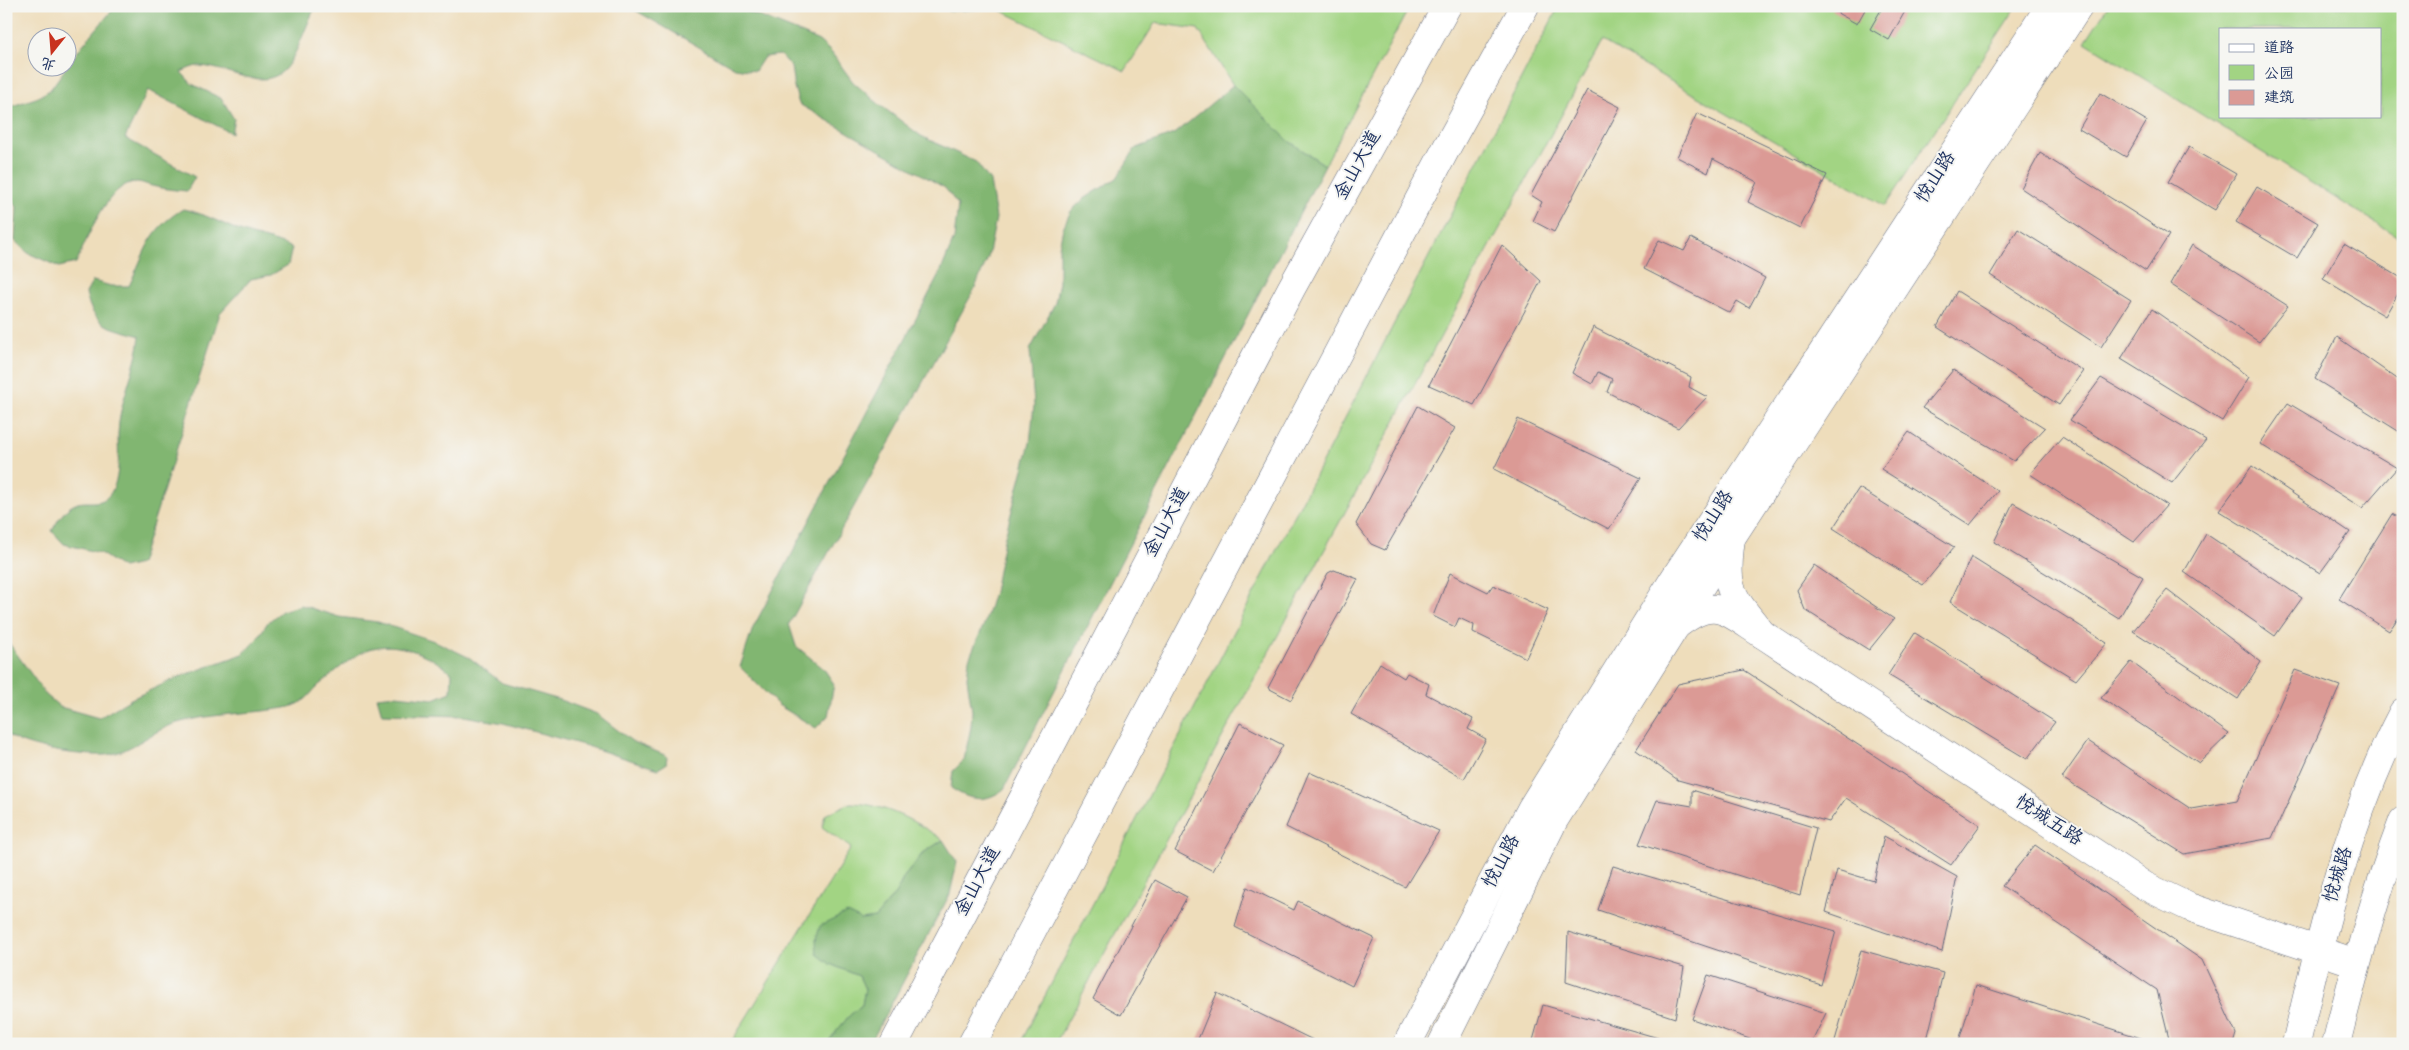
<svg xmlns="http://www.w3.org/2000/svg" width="2409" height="1050" viewBox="0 0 2409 1050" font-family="'Gochi Hand','LXGW WenKai TC',sans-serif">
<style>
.green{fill:#a2d483;stroke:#5e8270;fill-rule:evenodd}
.forest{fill:#81b671;stroke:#4e7268}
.building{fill:#db9a95}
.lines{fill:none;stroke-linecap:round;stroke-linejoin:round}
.minor-casing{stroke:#656c7f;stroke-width:29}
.major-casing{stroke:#656c7f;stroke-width:29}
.highway-casing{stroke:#656c7f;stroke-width:29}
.minor{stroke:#fff;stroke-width:28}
.major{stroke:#fff;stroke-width:28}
.highway{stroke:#fff;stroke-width:28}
.labels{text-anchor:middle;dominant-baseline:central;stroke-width:4;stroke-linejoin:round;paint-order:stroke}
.street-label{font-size:19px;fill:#1b2f5e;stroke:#f6f6f2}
</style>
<rect width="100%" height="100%" fill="#f6f6f2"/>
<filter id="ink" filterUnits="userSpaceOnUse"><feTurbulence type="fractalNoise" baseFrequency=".02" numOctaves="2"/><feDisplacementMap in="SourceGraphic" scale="10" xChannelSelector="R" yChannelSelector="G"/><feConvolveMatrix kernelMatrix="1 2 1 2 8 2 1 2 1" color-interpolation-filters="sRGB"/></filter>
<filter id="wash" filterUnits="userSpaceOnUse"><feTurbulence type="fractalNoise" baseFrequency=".0096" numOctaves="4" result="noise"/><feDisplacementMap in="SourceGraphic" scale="20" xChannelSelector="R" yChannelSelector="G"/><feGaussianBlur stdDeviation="1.12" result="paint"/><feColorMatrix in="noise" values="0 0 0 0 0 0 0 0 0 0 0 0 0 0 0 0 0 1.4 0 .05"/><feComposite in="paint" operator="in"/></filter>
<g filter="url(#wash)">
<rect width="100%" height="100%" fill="#edb"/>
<g class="green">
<path d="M945,6H1410L1325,165L1290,142L1233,85L1198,29L1155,23L1125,71L996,8L948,11Z"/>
<path d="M1559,6H2017L1885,206L1602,41L1055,1044H1020Z"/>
<path d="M2108,6H2403V240L2085,42ZM2220,29H2380V116H2220Z"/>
<path d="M850,803C883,803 917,822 943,840L923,853L904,877L896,893L875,918L861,921L830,964L859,976L865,989L862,1005L850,1015L826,1044H730L851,848L822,827L825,815Z"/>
</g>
<g class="forest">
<path d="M116,6H316C306,24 298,54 285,69C263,93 225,66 199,66C193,66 186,70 181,72L192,84L222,99L234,119L231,133L148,90L125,138L195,177L187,191C175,190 163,189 152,186C147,185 142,182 137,182C108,181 86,242 76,263L59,267L28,253L15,241L17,207L6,189V108L36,98L50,90L81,47Z"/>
<path d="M628,6H734L803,34L819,41L831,52L853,82L880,105L921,136L976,162L990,181L996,218L988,258L974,290L789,624L796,646L824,669L834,684L828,716L816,728L778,705L740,667L753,628L940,273L954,239L958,205L945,188L799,104L794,87L791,67L780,55L764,57L755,71L735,68Z"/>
<path d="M1233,85L1290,142L1325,165L1004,789C986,803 970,801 951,788L953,771L964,760L971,727L972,711L967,678L969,659L985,622L994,592L1004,540L1030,443L1034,405L1030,350L1055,303L1059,282V247L1063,228L1071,211L1084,199L1117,178L1135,149L1176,133Z"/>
<path d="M183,209C202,213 217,221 235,229C253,237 273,239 292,248L288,265L271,275L251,279L220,313L140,564L123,568L100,553L64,544L52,531C58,520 65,507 78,503C90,500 103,507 112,491C121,474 118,452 118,434C119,400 137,369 140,336C110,326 94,329 86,293L93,281L111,286H129C146,251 148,230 183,209Z"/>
<path d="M301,605L339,617L378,622L437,642L470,658L502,683L560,700L597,714L633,742L667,756L666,764L658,769L587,746L503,723L464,716L382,714L377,697L396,695L434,699L451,692L452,673C430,654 390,636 361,653C346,661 333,674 319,685C313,690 309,697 303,701C292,709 276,709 263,711C236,714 207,715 181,722C154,728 132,753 105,755C80,756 26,749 6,734V639L46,695L60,707L99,718L131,699L179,677L243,654L257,639L268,622L282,611Z"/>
<path d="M943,840L957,862L950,894L870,1044H826L850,1015L862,1005L865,989L859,976L830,964L817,954L816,940L820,926L847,913L861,920L875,918L896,893L904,877L923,853Z"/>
</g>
<g id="blocks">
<g class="building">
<path d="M1835,6H1867L1857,24L1832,10Z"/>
<path d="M1879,6H1908L1889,40L1870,29L1882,8Z"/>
<path d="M1587,90L1620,107L1554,232L1533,221L1542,202L1531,195Z"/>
<path d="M2100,93L2147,121L2126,157L2079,129Z"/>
<path d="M1697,113L1827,175L1800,228L1748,202L1757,182L1713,159L1708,173L1677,157Z"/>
<path d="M2189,147L2236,174L2215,210L2168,182Z"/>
<path d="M2040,153L2169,235L2146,271L2021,188Z"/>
<path d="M2257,187L2318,223L2297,258L2236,222Z"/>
<path d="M2018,229L2131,300L2101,347L1990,275Z"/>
<path d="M1691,238L1765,278L1749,308L1737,301L1730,313L1644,269L1659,240L1684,251Z"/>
<path d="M2344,244L2403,279V285L2385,316L2323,279Z"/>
<path d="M1502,245L1541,281L1474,405L1429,385Z"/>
<path d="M2192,245L2288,306L2259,342L2170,284Z"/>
<path d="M1957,291L2083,371L2059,405L1937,327Z"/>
<path d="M2152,309L2249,377L2222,421L2121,359Z"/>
<path d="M1593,327L1691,377L1689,387L1707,397L1678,428L1607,392L1612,379L1598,372L1592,384L1572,373Z"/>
<path d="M2337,337L2403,383V434L2315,379Z"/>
<path d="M1953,370L2045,428L2014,461L1922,408Z"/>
<path d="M2101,378L2206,440L2172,483L2070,420Z"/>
<path d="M2288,403L2397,468L2362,508L2260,444Z"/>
<path d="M1418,406L1455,428L1385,550L1371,544L1356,524Z"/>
<path d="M1518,419L1641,478L1609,529L1494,469Z"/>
<path d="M1909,432L1998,491L1970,525L1881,469Z"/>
<path d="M2062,437L2167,505L2134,542L2030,474Z"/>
<path d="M2252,466L2350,532L2320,573L2219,511Z"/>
<path d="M1859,488L1954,547L1923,585L1833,528Z"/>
<path d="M2013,503L2143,577L2119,618L1994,542Z"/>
<path d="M2401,513L2403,611L2389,631L2339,599L2392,514L2399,518Z"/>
<path d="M2206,534L2302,598L2275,636L2184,572Z"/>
<path d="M1971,557L2107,643L2076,680L1950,602Z"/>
<path d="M1814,565L1894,619L1869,650L1805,610L1797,590Z"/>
<path d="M1334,570L1358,579L1291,700L1268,688L1328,573Z"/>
<path d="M1450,573L1488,592L1493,585L1548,610L1526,658L1473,632L1474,625L1459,618L1455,627L1433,616Z"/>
<path d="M2167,590L2261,662L2238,699L2133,631Z"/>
<path d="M1915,633L2055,722L2027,759L1888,675Z"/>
<path d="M2131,662L2229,734L2199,763L2101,698Z"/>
<path d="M1380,663L1404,678L1407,673L1429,684L1426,694L1473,719L1468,729L1486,739L1464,779L1351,714Z"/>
<path d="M1744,670L1980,825L1951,865L1846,798L1829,822L1678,780L1636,750L1678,684Z"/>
<path d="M2295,670L2340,686L2272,838L2184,854L2062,778L2088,741L2191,809L2237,801Z"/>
<path d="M1240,723L1283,745L1213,871L1175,851Z"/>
<path d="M1309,772L1439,831L1405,887L1286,827Z"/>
<path d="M1692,790L1816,828L1800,895L1639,844L1657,800L1692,806Z"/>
<path d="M1884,836L1957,877L1942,952L1826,912L1837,870L1874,881Z"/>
<path d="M2035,845L2202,960L2236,1034L2233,1044H2168L2169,1039L2157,990L2002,886Z"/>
<path d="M1613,866L1836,931L1821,985L1598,910Z"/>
<path d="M1155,880L1187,897L1121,1015L1093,999Z"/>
<path d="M1247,887L1294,910L1298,901L1374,938L1352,986L1235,927Z"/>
<path d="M1568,932L1684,967L1675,1018L1566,982Z"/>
<path d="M1861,950L1943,973L1926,1044H1834Z"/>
<path d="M1708,975L1826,1013L1811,1044H1764L1692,1019Z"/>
<path d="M1976,985L2144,1039L2142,1044H1958Z"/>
<path d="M1217,993L1315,1041L1313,1044H1196Z"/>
<path d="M1543,1005L1676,1043V1044H1532Z"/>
</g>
</g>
</g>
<g filter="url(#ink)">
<use href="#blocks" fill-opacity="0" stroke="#656c7f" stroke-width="1"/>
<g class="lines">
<g class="minor-casing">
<g id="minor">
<path d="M1673,628C1714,595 1723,609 1762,634C1730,593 1724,591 1731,538"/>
<path d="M1762,634L2145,886L2189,907L2356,963"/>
</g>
</g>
<g class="major-casing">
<g id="major">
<path d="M1407,1044L1531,809L1674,579L2050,6"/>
<path d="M1442,1044L1554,820L1731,538L2079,6"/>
<path d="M2296,1044C2322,931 2349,815 2403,712"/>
<path d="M2336,1044C2355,968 2375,894 2403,821"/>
</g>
</g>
<g class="highway-casing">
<g id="highway">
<path d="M894,1044L1291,289L1447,6"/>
<path d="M972,1044L1448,145L1525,6"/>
</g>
</g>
<use href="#minor" class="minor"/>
<use href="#major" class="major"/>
<use href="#highway" class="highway"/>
</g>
</g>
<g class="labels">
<g class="street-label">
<text transform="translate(1359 166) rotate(-61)">金山大道</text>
<text transform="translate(1937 178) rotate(-57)">悦山路</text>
<text transform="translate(1715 517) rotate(-57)">悦山路</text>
<text transform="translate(1168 523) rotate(-62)">金山大道</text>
<text transform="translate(2048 822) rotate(33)">悦城五路</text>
<text transform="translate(1503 862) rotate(-62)">悦山路</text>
<text transform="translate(2340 875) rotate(-73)">悦城路</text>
<text transform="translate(979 882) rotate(-62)">金山大道</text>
</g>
</g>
<rect width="2409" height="1050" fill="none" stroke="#f6f6f2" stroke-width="25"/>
<rect x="2219" y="28" width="162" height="90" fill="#f6f6f2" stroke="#9ea6b7"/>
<rect x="2229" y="44" width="25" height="8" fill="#ffffff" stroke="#9ea6b7"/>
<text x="2264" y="52" font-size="15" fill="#1b2f5e">道路</text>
<rect x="2229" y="65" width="25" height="15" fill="#a2d483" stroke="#9ea6b7"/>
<text x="2264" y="78" font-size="15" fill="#1b2f5e">公园</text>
<rect x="2229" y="90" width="25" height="15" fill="#db9a95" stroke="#9ea6b7"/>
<text x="2264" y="102" font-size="15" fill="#1b2f5e">建筑</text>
<g transform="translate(52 52) rotate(197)"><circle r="24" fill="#f6f6f2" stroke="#9ea6b7"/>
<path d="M0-4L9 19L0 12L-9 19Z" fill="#c8321e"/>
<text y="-8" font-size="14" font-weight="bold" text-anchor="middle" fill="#1b2f5e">北</text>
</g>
</svg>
